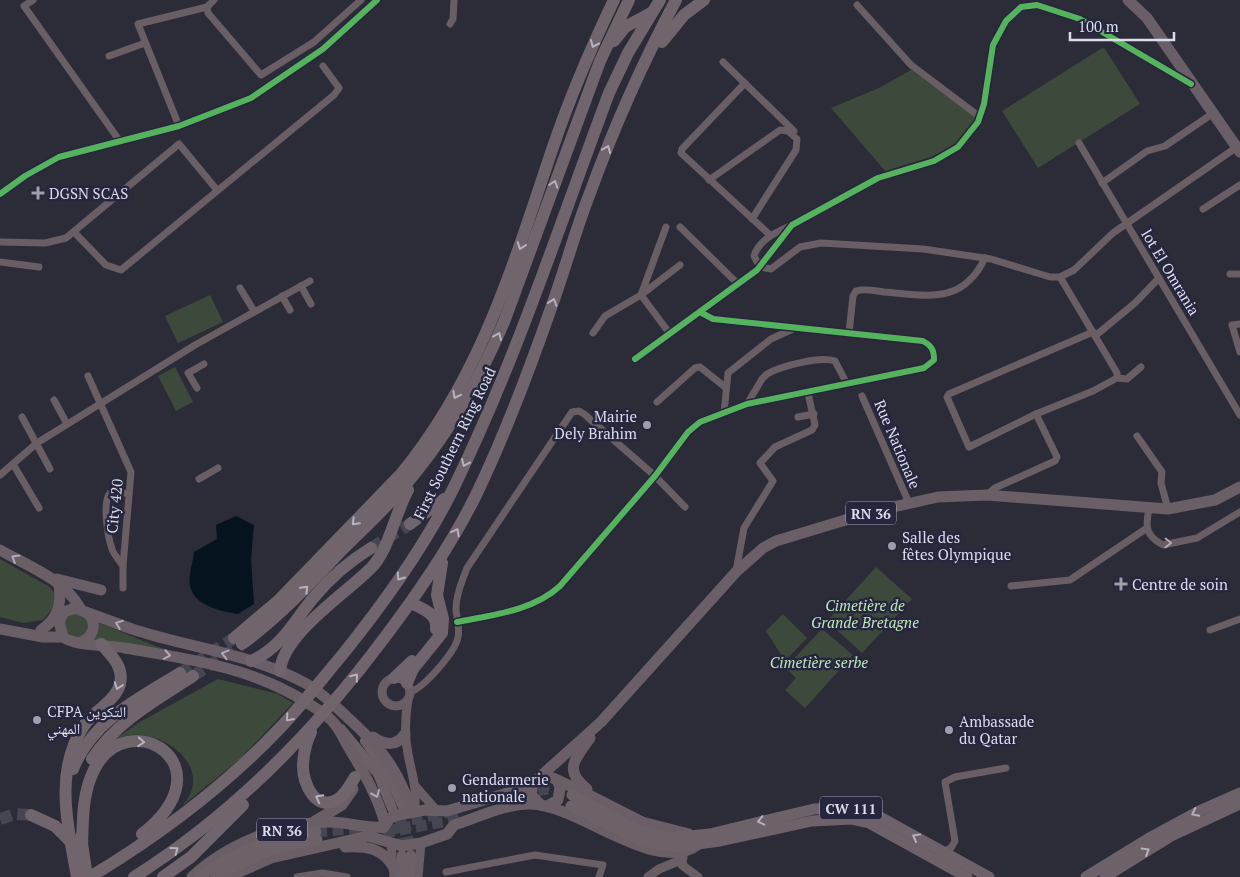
<svg xmlns="http://www.w3.org/2000/svg" width="1240" height="877" viewBox="0 0 1240 877" font-family="'PT Serif','Noto Naskh Arabic',serif">
<style>
.green{fill:#3c493b}
.water{fill:#04131d}
.lines{fill:none;stroke-linecap:round;stroke-linejoin:round}
.secondary-tunnel{stroke:#464653;stroke-width:10;stroke-dasharray:10 5;stroke-linecap:butt}
.trunk-tunnel{stroke:#464653;stroke-width:11;stroke-dasharray:11 5.5;stroke-linecap:butt}
.motorway-tunnel{stroke:#464653;stroke-width:12;stroke-dasharray:12 6;stroke-linecap:butt}
.minor{stroke:#695e63;stroke-width:7}
.tertiary{stroke:#695e63;stroke-width:9}
.secondary{stroke:#6c6167;stroke-width:10}
.primary{stroke:#6a5f67;stroke-width:11}
.trunk{stroke:#6e626a;stroke-width:11}
.motorway{stroke:#71656d;stroke-width:12}
.cycleway-casing{stroke:#26263e;stroke-width:9}
.cycleway{stroke:#56b35d;stroke-width:6}
.oneway{stroke:#b6b2c0}
.oneway2{stroke:#adaab5}
.oneway3{stroke:#aeaab7}
.oneway4{stroke:#b5b1be}
.poi-dot{fill:#9e9ead;stroke:#26263e;stroke-width:2}
.labels{text-anchor:middle;dominant-baseline:central;stroke-width:5;stroke-linejoin:round;paint-order:stroke}
.shield{fill:#26263e;stroke:#a5a5b8;stroke-width:1}
.shield-label{font-size:14px;font-weight:bold;fill:#dbdcec}
.poi-label{font-size:15px;fill:#dbdcec;stroke:#26263e;text-anchor:start}
.street-label{font-size:15px;fill:#dbdcec;stroke:#26263e}
.park-label{font-size:15px;font-style:italic;fill:#c0e7b7;stroke:#26263e}
</style>
<rect width="100%" height="100%" fill="#2c2c38"/>
<g class="green">
<path d="M1102,48L1105,49L1140,104L1038,168L1002,111Z"/>
<path d="M911,70L977,118C949,162 929,154 886,172L831,108L879,88Z"/>
<path d="M210,295L223,322L178,343L165,316Z"/>
<path d="M175,367L193,402L176,411L158,376Z"/>
<path d="M0,559L48,586L57,595L55,606L43,620L23,623L0,617Z"/>
<path d="M876,567L912,599L862,653L827,621Z"/>
<circle cx="76" cy="625" r="12"/>
<path d="M783,614L807,638L785,661L766,631Z"/>
<path d="M97,622L158,647L226,666L91,639Z"/>
<path d="M822,629L853,655L805,708L785,690L796,678L785,668Z"/>
<path d="M218,679L278,694L293,703L240,759L183,805C185,801 190,797 191,792C203,758 160,732 131,735C122,736 114,742 106,746L138,723Z"/>
</g>
<path class="water" d="M236,516L254,525L251,559L254,604L238,614C221,611 193,606 190,585C188,575 193,562 194,552L217,539L216,525Z"/>
<g class="lines">
<g class="secondary-tunnel">
<path d="M402,807L411,852"/>
<path d="M393,809L401,851"/>
</g>
<g class="trunk-tunnel">
<path d="M522,793L548,789L572,795"/>
<path d="M379,826L449,812"/>
<path d="M316,832L361,828"/>
<path d="M367,836L464,818"/>
</g>
<g class="motorway-tunnel">
<path d="M371,548L410,524"/>
<path d="M180,673L234,638"/>
<path d="M193,676L242,644"/>
<path d="M0,819L15,814L31,815"/>
</g>
<g class="minor">
<path d="M33,0L24,6L119,140"/>
<path d="M214,0L207,7L208,13L261,75L314,42L361,0"/>
<path d="M857,5L911,65L980,117"/>
<path d="M450,24L453,19L454,0"/>
<path d="M109,56L145,43"/>
<path d="M723,62L794,131"/>
<path d="M745,83L682,149L681,153L770,235"/>
<path d="M179,126L138,24L207,7"/>
<path d="M1079,143L1240,415"/>
<path d="M709,180L780,130L788,131L797,139L796,150L752,219"/>
<path d="M1102,183L1147,151L1165,146L1212,114"/>
<path d="M0,194L25,176L59,157L179,126L251,98L323,49L377,0"/>
<path d="M1203,209L1240,185"/>
<path d="M792,225C777,232 759,239 754,256L760,267L771,269L800,247L821,243L923,249L991,259L1050,277H1060L1074,270L1113,233L1237,147"/>
<path d="M680,227L738,284"/>
<path d="M74,232L106,265L121,270L334,95L339,88L323,66"/>
<path d="M0,242L45,243L66,238L179,144L217,190"/>
<path d="M0,262L39,267"/>
<path d="M1230,274H1240"/>
<path d="M301,286L311,304"/>
<path d="M240,288L254,311"/>
<path d="M282,296L290,310"/>
<path d="M1240,324L1232,325L1240,352"/>
<path d="M593,333L605,316L641,295L666,227"/>
<path d="M849,333L853,296L856,291C865,288 875,291 884,292C926,295 962,306 985,258"/>
<path d="M670,334L641,295L680,265"/>
<path d="M1095,336L1135,303L1159,278"/>
<path d="M635,359L757,270L792,225L878,178L934,161L958,147L978,122L984,104L993,45L1006,21L1021,7L1037,5L1080,19L1189,83"/>
<path d="M88,376L131,472L123,566V588"/>
<path d="M1117,378L1127,379L1141,367"/>
<path d="M197,388L188,373L204,364"/>
<path d="M862,396L909,503"/>
<path d="M54,400L67,424"/>
<path d="M657,402L695,368L700,367L725,387"/>
<path d="M747,404L762,379L767,374C781,366 820,356 835,361L847,384"/>
<path d="M724,413L728,373L771,339L795,328"/>
<path d="M1036,414L969,447L947,397L949,394L1093,332"/>
<path d="M22,417L50,469"/>
<path d="M798,417L814,414"/>
<path d="M1137,436L1162,472L1161,483L1168,509"/>
<path d="M13,464L39,508"/>
<path d="M0,475L37,443L195,345L310,281"/>
<path d="M199,479L218,468"/>
<path d="M987,495L995,488L1055,461L1057,457L1036,414L1093,391L1117,378V373L1060,277"/>
<path d="M1149,509C1145,527 1146,536 1163,545L1197,538L1240,512"/>
<path d="M123,566C120,561 114,555 112,549C108,538 102,502 110,493H129"/>
<path d="M736,571L744,528L773,481L760,463L775,447L812,430L815,425L808,393"/>
<path d="M1011,586L1070,580L1147,528"/>
<path d="M457,622C492,615 533,611 560,586L655,476L688,432L700,422L747,404L924,368L934,360C934,350 932,346 923,341L713,319L700,312"/>
<path d="M1210,630L1240,619"/>
<path d="M410,692C424,688 456,651 458,637C460,628 457,619 456,610C456,595 462,581 467,568L572,412L579,411L584,414L655,476L685,507"/>
<path d="M943,852L951,848L955,841L945,782L955,777L1006,768"/>
<path d="M446,872L535,855L603,865L599,877"/>
<path d="M297,877L322,873L347,877"/>
</g>
<g class="tertiary">
<circle cx="396" cy="692" r="14"/>
<path d="M408,699C405,718 404,735 408,754C412,775 418,790 414,812"/>
<path d="M416,787L436,810"/>
<path d="M391,844L394,877"/>
<path d="M683,857L682,865L698,877"/>
<path d="M418,877L421,843"/>
<path d="M648,877L659,869L681,860"/>
</g>
<g class="secondary">
<path d="M341,729L378,774L392,808"/>
<path d="M365,741L388,774L402,805"/>
<path d="M401,877L402,855"/>
<path d="M410,877L411,855"/>
</g>
<g class="primary">
<path d="M1128,0L1147,18L1240,152"/>
<path d="M0,550C28,566 64,579 80,608"/>
<path d="M57,579L101,590"/>
<path d="M88,613C104,618 119,625 135,630C191,648 252,654 305,683C321,692 333,704 346,716C380,747 398,768 412,812"/>
<path d="M0,629L43,637H63"/>
<path d="M41,630C58,619 62,604 59,585"/>
<path d="M78,643C93,639 98,625 88,613L75,608L64,612L59,622L63,637C73,646 110,645 125,648C188,659 251,667 306,702C315,708 326,714 333,722C340,729 344,740 349,748C364,773 377,795 385,823"/>
<path d="M373,737C385,745 396,747 405,734"/>
<path d="M543,776L553,778L581,791L642,822L689,834"/>
<path d="M587,789C563,770 575,759 590,738"/>
<path d="M541,805L531,795L533,783L601,722L736,572L763,548L776,541L875,511L938,497L987,495L1168,509L1215,500L1240,487"/>
<path d="M547,806L558,800L560,787L558,782"/>
<path d="M315,821L342,805L353,789"/>
<path d="M383,828L390,818L398,815L425,810L447,811L531,786"/>
<path d="M345,847C367,846 383,848 394,868"/>
<path d="M192,877C227,844 282,822 330,822C349,822 365,829 384,827"/>
<path d="M228,877L271,858L368,836L402,846L421,843L447,834L454,825C477,818 506,803 531,804C579,805 657,877 699,844"/>
</g>
<g class="trunk">
<path d="M572,795L639,831L669,838L710,834L814,809L843,808L871,812L989,877"/>
<path d="M571,806L645,842L676,847L720,841L812,821L851,819L869,823L967,877"/>
<path d="M199,877C235,852 274,837 316,832"/>
<path d="M216,877C247,857 281,845 317,840"/>
<path d="M1086,877L1151,837L1199,811L1240,793"/>
<path d="M1105,877L1171,836L1240,804"/>
</g>
<g class="motorway">
<path d="M614,41L625,27L651,13"/>
<path d="M662,42L684,15L704,0"/>
<path d="M410,524L444,499"/>
<path d="M411,603C423,609 438,614 436,629"/>
<path d="M234,638L279,600L401,474C482,375 513,265 553,147C570,97 591,48 614,0"/>
<path d="M242,644C279,617 311,583 342,550C362,530 383,511 401,490C445,440 478,383 504,322L600,61L629,0"/>
<path d="M251,661C283,647 294,620 315,596C331,577 350,561 371,548"/>
<path d="M280,671C283,634 345,594 370,569C389,551 395,513 408,490"/>
<path d="M394,678L412,661"/>
<path d="M407,683L413,669L442,633L443,619L437,595L442,563"/>
<path d="M311,732C306,743 303,755 303,767C303,784 316,813 338,799C346,794 350,785 355,777"/>
<path d="M92,759C117,721 156,700 193,676"/>
<path d="M73,769C92,721 139,698 180,673"/>
<path d="M31,815L55,826L71,842"/>
<path d="M81,837L87,877"/>
<path d="M82,846C83,820 82,794 94,770C127,703 231,764 142,834"/>
<path d="M77,877C68,825 53,771 85,724C95,711 116,700 120,684C124,667 112,656 101,644"/>
<path d="M90,877C158,836 225,786 280,728C302,705 322,679 343,654C384,603 424,548 453,489C516,361 559,226 609,93L628,53L660,0"/>
<path d="M134,877C234,814 315,731 385,637C419,592 451,546 476,495C505,435 529,371 551,308C565,270 575,231 590,193C614,127 643,62 676,0"/>
<path d="M163,877L191,857L243,805"/>
</g>
<g class="cycleway-casing">
<g id="cycleway">
<path d="M0,194L25,176L59,157L179,126L251,98L323,49L377,0"/>
<path d="M635,359L757,270L792,225L878,178L934,161L958,147L978,122L984,104L993,45L1006,21L1021,7L1037,5L1080,19L1191,84"/>
<path d="M457,622C492,615 533,611 560,586L655,476L688,432L700,422L747,404L924,368L934,360C934,350 932,346 923,341L713,319L700,312"/>
</g>
</g>
<use href="#cycleway" class="cycleway"/>
</g>
<defs><path id="oneway-chevron" d="M-2-3.5L2.5 0L-2 3.5" fill="none" stroke-width="1.6" stroke-linecap="round" stroke-linejoin="round" transform="scale(1.25)"/></defs>
<g class="oneway">
<use href="#oneway-chevron" transform="translate(594 44) rotate(114)"/>
<use href="#oneway-chevron" transform="translate(607 149) rotate(-68)"/>
<use href="#oneway-chevron" transform="translate(554 184) rotate(-72)"/>
<use href="#oneway-chevron" transform="translate(521 246) rotate(110)"/>
<use href="#oneway-chevron" transform="translate(553 302) rotate(-71)"/>
<use href="#oneway-chevron" transform="translate(498 336) rotate(-67)"/>
<use href="#oneway-chevron" transform="translate(456 395) rotate(118)"/>
<use href="#oneway-chevron" transform="translate(465 463) rotate(114)"/>
<use href="#oneway-chevron" transform="translate(355 522) rotate(135)"/>
<use href="#oneway-chevron" transform="translate(456 532) rotate(-62)"/>
<use href="#oneway-chevron" transform="translate(400 577) rotate(125)"/>
<use href="#oneway-chevron" transform="translate(305 589) rotate(-46)"/>
<use href="#oneway-chevron" transform="translate(355 677) rotate(-51)"/>
<use href="#oneway-chevron" transform="translate(118 686) rotate(110)"/>
<use href="#oneway-chevron" transform="translate(289 718) rotate(131)"/>
<use href="#oneway-chevron" transform="translate(141 742) rotate(4)"/>
<use href="#oneway-chevron" transform="translate(319 798) rotate(-152)"/>
<use href="#oneway-chevron" transform="translate(175 850) rotate(-36)"/>
</g>
<use class="oneway2" href="#oneway-chevron" transform="translate(1168 543) rotate(1)"/>
<g class="oneway3">
<use href="#oneway-chevron" transform="translate(15 558) rotate(-149)"/>
<use href="#oneway-chevron" transform="translate(119 624) rotate(-159)"/>
<use href="#oneway-chevron" transform="translate(225 654) rotate(-165)"/>
<use href="#oneway-chevron" transform="translate(167 655) rotate(10)"/>
<use href="#oneway-chevron" transform="translate(376 794) rotate(66)"/>
</g>
<g class="oneway4">
<use href="#oneway-chevron" transform="translate(1195 813) rotate(154)"/>
<use href="#oneway-chevron" transform="translate(761 821) rotate(167)"/>
<use href="#oneway-chevron" transform="translate(916 837) rotate(-151)"/>
<use href="#oneway-chevron" transform="translate(1146 851) rotate(-31)"/>
</g>
<g class="poi-dot">
<path d="M35.5 185.5h5v5h5v5h-5v5h-5v-5h-5v-5h5z"/>
<circle cx="647" cy="425" r="5"/>
<circle cx="892" cy="546" r="5"/>
<path d="M1118.5 576.5h5v5h5v5h-5v5h-5v-5h-5v-5h5z"/>
<circle cx="37" cy="720" r="5"/>
<circle cx="949" cy="730" r="5"/>
<circle cx="452" cy="788" r="5"/>
</g>
<g class="labels">
<g class="shield">
<rect x="846" y="501.5" width="50" height="23" rx="4"/>
<rect x="820" y="796.5" width="62" height="23" rx="4"/>
<rect x="257" y="818.5" width="50" height="23" rx="4"/>
</g>
<g class="shield-label">
<text x="871" y="513">RN 36</text>
<text x="851" y="808">CW 111</text>
<text x="282" y="830">RN 36</text>
</g>
<g class="poi-label">
<text x="49" y="193">DGSN SCAS</text>
<text x="637" y="416" text-anchor="end">Mairie<tspan x="637" dy="17">Dely Brahim</tspan></text>
<text x="902" y="537">Salle des<tspan x="902" dy="17">fêtes Olympique</tspan></text>
<text x="1132" y="584">Centre de soin</text>
<text x="47" y="711">CFPA التكوين<tspan x="47" dy="17">المهني</tspan></text>
<text x="959" y="721">Ambassade<tspan x="959" dy="17">du Qatar</tspan></text>
<text x="462" y="779">Gendarmerie<tspan x="462" dy="17">nationale</tspan></text>
</g>
<g class="street-label">
<text transform="translate(1171 272) rotate(59)">lot El Omrania</text>
<text transform="translate(454 443) rotate(-64)">First Southern Ring Road</text>
<text transform="translate(898 444) rotate(67)">Rue Nationale</text>
<text transform="translate(114 506) rotate(-84)">City 420</text>
</g>
<g class="park-label">
<text x="865" y="605">Cimetière de<tspan x="865" dy="17">Grande Bretagne</tspan></text>
<text x="819" y="662">Cimetière serbe</text>
</g>
</g>
<path d="M1070 32v8h104v-8" fill="none" stroke="#dbdcec" stroke-width="2.5"/>
<text x="1078" y="32" font-size="15" fill="#dbdcec" stroke="#26263e" stroke-width="4" paint-order="stroke">100 m</text>
</svg>
